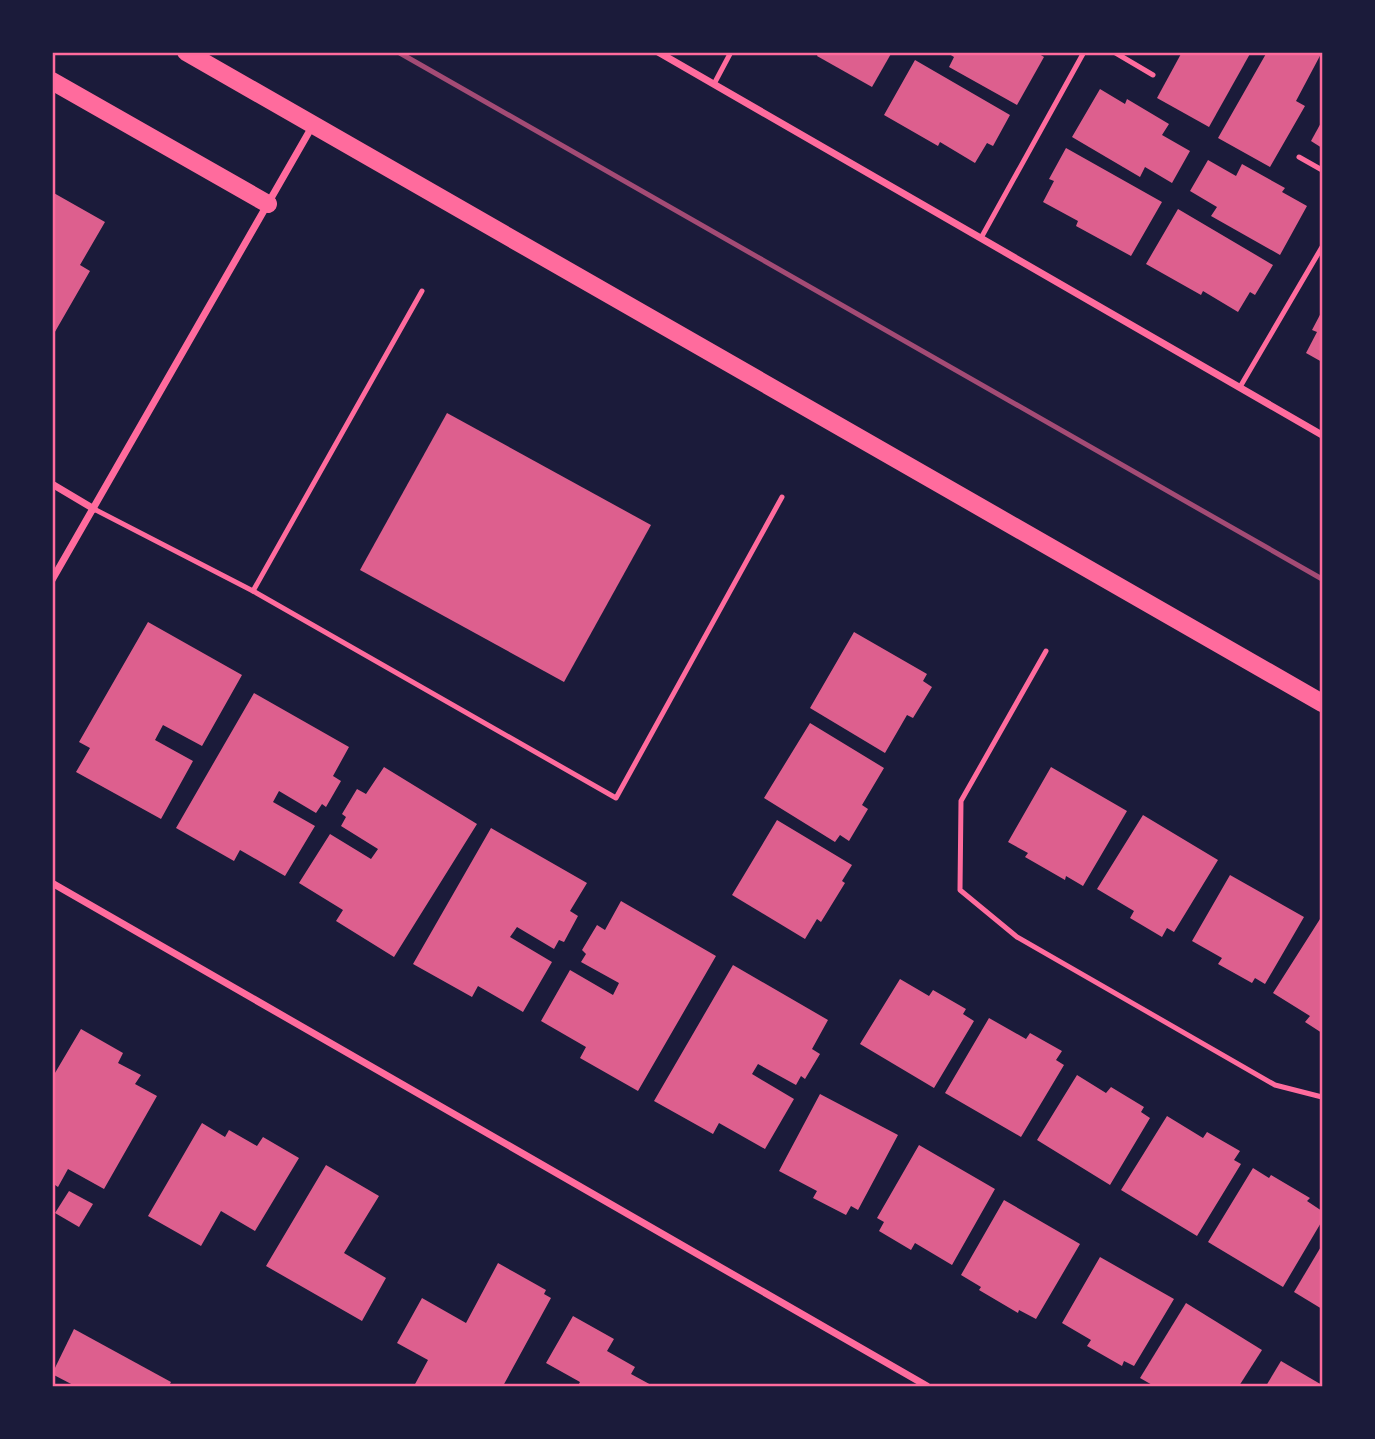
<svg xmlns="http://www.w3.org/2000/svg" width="1375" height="1439" viewBox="0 0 1375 1439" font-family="Ubuntu,sans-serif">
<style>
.building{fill:#dd5f8e}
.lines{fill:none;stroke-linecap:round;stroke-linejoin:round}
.service{stroke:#ff6b9d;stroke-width:5}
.minor{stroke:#ff6b9d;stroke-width:7}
.primary{stroke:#ff6b9d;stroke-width:18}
.rail{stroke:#a44b75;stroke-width:5}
.neatline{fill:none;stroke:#ff6b9d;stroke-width:2.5}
</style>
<rect width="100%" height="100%" fill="#1b1b3a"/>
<g class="building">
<path d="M819,52H892L872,87L817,56Z"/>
<path d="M946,52H1036L1044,57L1017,105L949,67L954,57Z"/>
<path d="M1182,52H1251L1209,127L1157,98Z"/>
<path d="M1267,52H1322L1296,101L1305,106L1270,167L1218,138Z"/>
<path d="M915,60L1010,115L993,146L987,143L975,163L940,142L938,146L884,115Z"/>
<path d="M1100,89L1125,104L1127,99L1169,124L1162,135L1190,151L1172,183L1145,167L1140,177L1072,137Z"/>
<path d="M1322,121V148L1311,141Z"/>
<path d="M1066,148L1162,202L1131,256L1076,226L1078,221L1043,202L1054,181L1049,179Z"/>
<path d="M1208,160L1236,176L1242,164L1285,188L1282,192L1307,206L1280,255L1211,216L1217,207L1190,191Z"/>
<path d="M52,192L105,222L80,265L90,271L52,337Z"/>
<path d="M1178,209L1273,265L1255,295L1250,292L1238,312L1203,291L1201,295L1146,264Z"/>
<path d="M1322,311V362L1306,353L1317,332L1312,330Z"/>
<path d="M447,413L651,525L564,682L360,570Z"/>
<path d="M148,622L242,675L202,746L163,725L155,740L193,761L161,819L76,772L90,748L79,742Z"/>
<path d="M854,632L927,674L923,681L932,687L913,718L907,715L885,753L810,708Z"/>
<path d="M254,693L349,747L333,776L341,781L326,807L322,804L316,813L279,791L273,802L315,826L285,876L240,850L234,861L176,828Z"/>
<path d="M810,723L884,768L862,805L868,809L849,841L840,835L835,842L764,798Z"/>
<path d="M384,767L477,824L394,957L336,921L343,910L299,883L330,834L371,859L378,849L341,826L346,817L342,814L357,789L366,794Z"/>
<path d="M1051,767L1127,811L1083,886L1066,876L1065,880L1025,857L1028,853L1008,842Z"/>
<path d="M1143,815L1218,860L1174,932L1167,928L1162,937L1130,918L1134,911L1097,889Z"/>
<path d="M777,820L852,865L842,881L845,883L821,922L817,919L805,939L732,895Z"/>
<path d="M491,828L587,883L570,911L578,916L564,942L559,940L554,949L517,927L510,937L552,962L523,1012L478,986L472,997L413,964Z"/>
<path d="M1230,875L1304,917L1265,984L1255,978L1252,983L1218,964L1222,958L1192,941Z"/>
<path d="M621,901L716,956L638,1091L580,1058L586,1047L541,1021L570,970L613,995L619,983L581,962L586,954L582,950L597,925L605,930Z"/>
<path d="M1320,919L1322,921V1033L1305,1022L1310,1016L1273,993Z"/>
<path d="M733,965L828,1020L812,1049L820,1054L805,1079L801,1076L796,1085L758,1064L752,1074L794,1099L765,1149L719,1123L713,1134L654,1101Z"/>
<path d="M900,979L929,996L933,990L966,1009L963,1014L974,1021L934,1088L860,1044Z"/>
<path d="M989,1018L1026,1039L1030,1033L1062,1051L1056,1060L1064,1065L1021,1137L945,1093Z"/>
<path d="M81,1029L123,1053L118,1063L141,1075L135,1084L157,1096L104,1189L68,1169L58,1187L52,1183V1078Z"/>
<path d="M1077,1075L1106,1093L1111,1087L1144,1107L1141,1112L1150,1118L1110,1185L1037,1140Z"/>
<path d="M820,1094L898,1135L858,1210L851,1206L846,1215L813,1198L817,1191L779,1171Z"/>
<path d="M1167,1116L1203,1138L1207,1132L1240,1151L1234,1160L1241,1164L1197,1236L1121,1190Z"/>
<path d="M202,1123L225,1137L229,1130L257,1146L263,1137L299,1158L255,1231L221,1211L201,1246L148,1216Z"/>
<path d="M919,1145L995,1189L952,1265L915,1243L911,1250L879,1231L884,1222L877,1218Z"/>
<path d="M326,1165L379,1196L344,1253L386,1278L362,1321L266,1266Z"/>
<path d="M1253,1168L1269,1178L1271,1175L1310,1198L1307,1201L1322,1211V1221L1283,1287L1208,1242Z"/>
<path d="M69,1191L93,1204L79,1227L55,1213Z"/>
<path d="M1004,1200L1080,1244L1036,1319L1019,1310L1018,1313L979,1290L981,1287L961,1275Z"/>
<path d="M1322,1245V1309L1294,1292Z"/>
<path d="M1100,1257L1174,1299L1134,1366L1124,1361L1122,1366L1087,1346L1091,1340L1062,1323Z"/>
<path d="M498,1263L546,1290L544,1294L551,1298L503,1386H414L428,1360L397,1343L422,1298L466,1323Z"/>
<path d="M1186,1303L1262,1350L1239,1386H1154L1140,1378Z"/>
<path d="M573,1316L614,1339L607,1351L635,1367L631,1374L653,1386H578L580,1382L546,1363Z"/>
<path d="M74,1329L171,1382L169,1386H75L52,1374Z"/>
<path d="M1281,1361L1322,1385V1386H1266Z"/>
</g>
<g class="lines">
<g class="service">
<path d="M1114,52L1153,75"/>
<path d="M714,84L731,52"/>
<path d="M1299,157L1322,170"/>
<path d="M981,238L1084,52"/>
<path d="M1240,387L1322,247"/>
<path d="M94,509L253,591L616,798L782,497"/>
<path d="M253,591L422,291"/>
<path d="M1046,651L961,801L960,890L1017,937L1275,1085L1322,1097"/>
</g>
<g class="minor">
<path d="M658,52L1322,435"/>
<path d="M52,484L94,509"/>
<path d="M52,580L313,125"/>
<path d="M52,883L927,1386"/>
</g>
<g class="primary">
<path d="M186,52L1322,703"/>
<path d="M52,81L268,204"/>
</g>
<path class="rail" d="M398,52L1322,579"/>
</g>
<rect width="1375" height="1439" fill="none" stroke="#1b1b3a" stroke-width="108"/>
<rect x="54" y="54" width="1267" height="1331" class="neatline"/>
</svg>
